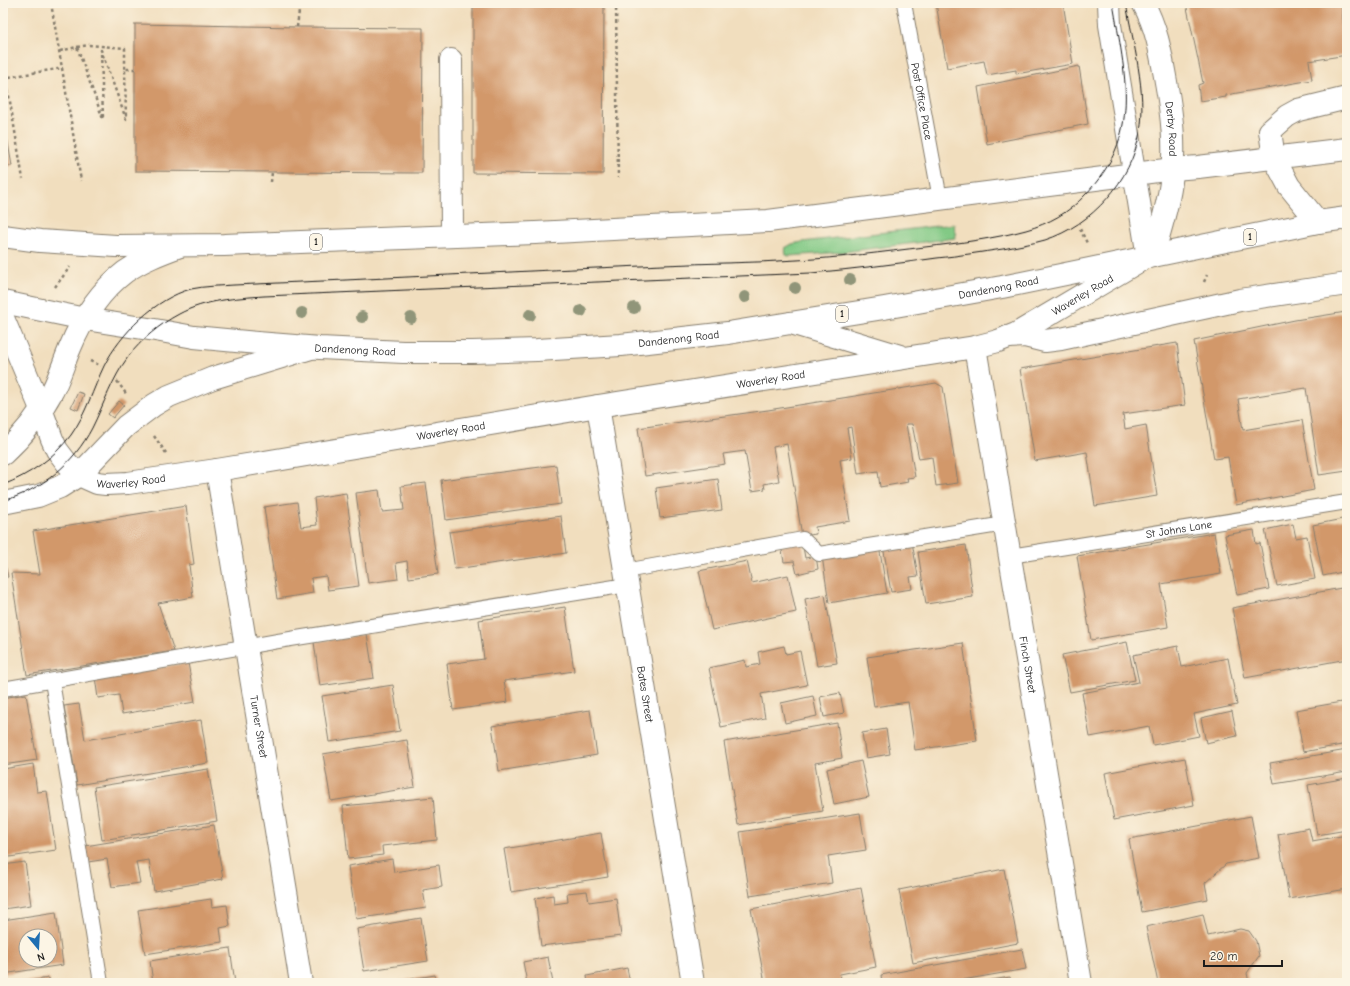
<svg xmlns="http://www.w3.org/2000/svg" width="1350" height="986" viewBox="0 0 1350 986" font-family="'Comic Neue',sans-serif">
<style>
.green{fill:#82c985;stroke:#4f7250}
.building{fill:#d2986a;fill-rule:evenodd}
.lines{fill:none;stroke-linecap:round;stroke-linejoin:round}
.lane-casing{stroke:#867d6d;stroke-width:16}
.street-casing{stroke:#867d6d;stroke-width:24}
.secondary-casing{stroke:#867d6d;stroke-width:24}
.highway-casing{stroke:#867d6d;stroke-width:24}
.path{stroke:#867d6d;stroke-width:2.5;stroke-dasharray:3 3;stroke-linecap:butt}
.lane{stroke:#fff;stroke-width:14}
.street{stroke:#fff;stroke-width:22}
.secondary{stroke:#fff;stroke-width:22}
.highway{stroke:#fff;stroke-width:22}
.tram{stroke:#1c1c1c;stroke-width:1}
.tree{fill:#909579}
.labels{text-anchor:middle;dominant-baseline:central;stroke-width:3;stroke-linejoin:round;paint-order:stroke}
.shield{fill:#fcf5e5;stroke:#5f5d58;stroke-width:1}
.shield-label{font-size:10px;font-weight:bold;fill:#1c1c1c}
.street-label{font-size:11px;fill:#1c1c1c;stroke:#fcf5e5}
</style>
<rect width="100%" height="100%" fill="#fcf5e5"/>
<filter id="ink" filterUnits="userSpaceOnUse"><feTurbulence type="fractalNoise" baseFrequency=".025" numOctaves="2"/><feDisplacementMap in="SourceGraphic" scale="8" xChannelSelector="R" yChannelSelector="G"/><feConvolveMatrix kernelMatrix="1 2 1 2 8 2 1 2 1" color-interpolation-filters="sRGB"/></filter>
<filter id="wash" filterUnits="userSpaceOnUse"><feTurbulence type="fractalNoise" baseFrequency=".012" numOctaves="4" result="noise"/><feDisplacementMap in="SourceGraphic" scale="16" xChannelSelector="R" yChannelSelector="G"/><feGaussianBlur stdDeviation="0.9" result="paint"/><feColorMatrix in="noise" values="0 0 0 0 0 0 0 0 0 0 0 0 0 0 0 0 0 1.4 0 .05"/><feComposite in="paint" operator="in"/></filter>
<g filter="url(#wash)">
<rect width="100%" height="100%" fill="#f1debe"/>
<path class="green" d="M954,224L956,238L843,252L789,256L786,255L785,248L792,244L802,242Z"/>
<g id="blocks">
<g class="building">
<path d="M473,3H604L603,174L473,173Z"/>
<path d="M936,3H1063L1073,64L1016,74V70L987,75L984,61L947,68Z"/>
<path d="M1186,3H1341L1347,55L1309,61L1312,80L1226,95V97L1200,101L1198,85L1203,83Z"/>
<path d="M135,24L297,27L423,28L422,173L135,171Z"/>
<path d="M1079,66L1088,124L987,144L978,87Z"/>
<path d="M3,120H4L12,166H3Z"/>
<path d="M1346,312L1347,471L1319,475L1306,388L1238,399L1243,430L1302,420L1314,490L1236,505L1228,457L1214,459L1194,341L1295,320Z"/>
<path d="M1177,343L1185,405L1123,414L1125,429L1146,425L1157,496L1095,506L1087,452L1035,461L1020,369Z"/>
<path d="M936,383L943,387L958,483L936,486L932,457L919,459L912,424H906L915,477L907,478L908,482L880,487L878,471L858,474L851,427L847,428L852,458L840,460L850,521L815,527L816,534L802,536L787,444L773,447L779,481L764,484L765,489L752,491L745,451L723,454L725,464L645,476L638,428L768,410Z"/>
<path d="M78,392L84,394L78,410L71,407Z"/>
<path d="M119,401L124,405L113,418L108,414Z"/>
<path d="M556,465L561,504L446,520L441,480Z"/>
<path d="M718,479L722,510L660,518L656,488Z"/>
<path d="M426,483L438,574L409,578L407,561L396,563L398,579L368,583L356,493L379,490L382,512L404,510L401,486Z"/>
<path d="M346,493L359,586L328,590L326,576L311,578L313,593L277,599L264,507L297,502L301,527L317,525L314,498Z"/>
<path d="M186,506L194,564L189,565L193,597L158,603L174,651L27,675L11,573L40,574L33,531Z"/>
<path d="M561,516L566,553L455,569L449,532Z"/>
<path d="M1347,518V571L1323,576L1313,525Z"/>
<path d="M1293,524L1296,538L1307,536L1315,579L1277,586L1265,530Z"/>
<path d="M1254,530L1256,544L1260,543L1269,589L1237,595L1225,535Z"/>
<path d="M1214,533L1221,574L1161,584L1168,627L1091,640L1077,556Z"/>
<path d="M802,541L805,558L816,556L818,569L797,574L794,561L784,562L781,545Z"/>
<path d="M912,542L918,576L910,577L912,589L891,592L883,546Z"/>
<path d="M966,545L973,597L926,604L918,552Z"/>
<path d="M879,546L887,593L829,603L822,556Z"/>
<path d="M3,557L8,577L3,578Z"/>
<path d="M747,561L752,583L788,575L796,612L712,630L699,571Z"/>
<path d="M1347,587V659L1245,678L1232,608Z"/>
<path d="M825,595L837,663L817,666L805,599Z"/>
<path d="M565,607L574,671L504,681L508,702L453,710L447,664L484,659L479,620Z"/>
<path d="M367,634L374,678L320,686L314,642Z"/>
<path d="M1127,642L1135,680L1070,692L1062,655Z"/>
<path d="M963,643L977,741L915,750L908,702L874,707L867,657Z"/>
<path d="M784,646L786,654L800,651L807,685L761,694L765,718L721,727L709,668L745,660L746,667L760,664L758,652Z"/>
<path d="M1178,646L1182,667L1228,658L1237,705L1194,714L1199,736L1153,745L1149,726L1090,737L1082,693L1139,682L1133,655Z"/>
<path d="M188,663L195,702L122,714L119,695L98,698L95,677Z"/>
<path d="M393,685L400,731L329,742L322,696Z"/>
<path d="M840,693L844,713L824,717L820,697Z"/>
<path d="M26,694L37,760L3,765V698Z"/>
<path d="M813,696L817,716L785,723L781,703Z"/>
<path d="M1347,701V744L1303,752L1296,710Z"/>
<path d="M79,704L85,740L201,720L208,763L77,785L64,706Z"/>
<path d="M590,710L597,755L499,771L492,726Z"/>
<path d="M1232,711L1237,736L1206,743L1201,718Z"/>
<path d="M837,723L842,758L815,763L823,811L738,825L724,742Z"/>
<path d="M886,729L890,754L866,758L862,733Z"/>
<path d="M407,740L415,787L331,801L323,754Z"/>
<path d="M1347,750V772L1274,784L1270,763Z"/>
<path d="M1185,758L1194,805L1114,820L1105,773Z"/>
<path d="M861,761L869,797L834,804L827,769Z"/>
<path d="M33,764L37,792L47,791L56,850L3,858V769Z"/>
<path d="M208,769L217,821L102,840L94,787Z"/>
<path d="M1347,778V830L1317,835L1308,785Z"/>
<path d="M433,797L437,840L382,846L383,855L348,859L343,806Z"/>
<path d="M860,813L866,850L828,856L832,883L750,896L740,832Z"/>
<path d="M1251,816L1259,858L1226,864L1205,883L1208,899L1142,912L1129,839Z"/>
<path d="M214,825L223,879L154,891L149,860L136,862L140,883L112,887L107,859L82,863L79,847Z"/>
<path d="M1309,828L1312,841L1347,835V889L1289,899L1278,834Z"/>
<path d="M601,833L608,877L511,892L504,849Z"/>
<path d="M392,859L394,872L439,865L442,887L423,890L426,908L356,919L348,866Z"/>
<path d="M25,862L31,905L3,909V865Z"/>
<path d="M1004,869L1018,943L913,963L899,890Z"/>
<path d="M861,888L876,967L840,974L842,983H765L751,909Z"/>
<path d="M587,891L589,902L616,898L621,936L541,946L535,898L553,895L554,904L568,902L567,893Z"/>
<path d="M211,899L212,907L227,905L230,926L220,928L222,942L145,954L138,910Z"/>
<path d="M1347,906V923H1346L1344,907Z"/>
<path d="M56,912L63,965L3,974V920ZM26,936H50V960H26Z"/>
<path d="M1203,914L1208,936L1240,929L1249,931L1256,941L1259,956L1247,973L1249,983H1158L1146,927Z"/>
<path d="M421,918L428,961L364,971L357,929Z"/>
<path d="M230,948L235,983H153L150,961Z"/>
<path d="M1022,949L1026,969L945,983H882L881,975Z"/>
<path d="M548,957L553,983H527L523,962Z"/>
<path d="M627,968L630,983H588L587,976Z"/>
<path d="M435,975L437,983H393V982Z"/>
<path d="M1010,977L1011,983H980V982Z"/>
<path d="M49,978L50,983H21V982Z"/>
</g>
</g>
</g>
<g filter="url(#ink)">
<use href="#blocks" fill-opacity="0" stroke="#867d6d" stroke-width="1"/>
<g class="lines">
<g class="lane-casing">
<g id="lane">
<path id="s1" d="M904,3L940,199"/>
<path id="s2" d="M1010,556L1347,502"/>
<path d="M625,571L803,539L819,554L1005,524"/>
<path d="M52,681L101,983"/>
<path d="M3,689L278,641L627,585"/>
</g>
</g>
<g class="street-casing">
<g id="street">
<path d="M451,60L452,236"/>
<path d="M1274,158L1270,131L1287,116L1298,110L1347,98"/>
<path d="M791,323L900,356"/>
<path d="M1008,337L1025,336L1045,341L1061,339L1240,300L1347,284"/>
<path id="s3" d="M975,347L1081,983"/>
<path id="s4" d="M598,406L693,983"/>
<path id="s5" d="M217,470L301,983"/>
<path id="s6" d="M79,475L97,483L106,484L128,483L217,470L598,406L975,347L998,341L1016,334L1141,260"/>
</g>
</g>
<g class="secondary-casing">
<g id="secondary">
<path d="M1109,3L1110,25L1148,257"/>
<path id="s7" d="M1143,3C1157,28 1161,54 1166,82C1172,115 1176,148 1171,182C1168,207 1159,232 1153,256"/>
<path d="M3,318L41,409L52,439L57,450L67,463L79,475"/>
<path d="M3,454C23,436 40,414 53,390C60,376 64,362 70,348C82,319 100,291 125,272C142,260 161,253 180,246"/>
<path d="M3,503L38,496L60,487L79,475L126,426L154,405L169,396L213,378L311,348"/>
</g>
</g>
<g class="highway-casing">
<g id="highway">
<path d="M1274,158L1289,186L1318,222"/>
<path d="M3,236L40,241L116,246L224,245L535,233L768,221L1173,169L1198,167L1347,149"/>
<path id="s8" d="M3,302L85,319L155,330L194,337L257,343L320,348L403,352H472L537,350L621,345L728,333L884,308L1002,287L1318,222L1347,218"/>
</g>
</g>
<g class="path">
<path d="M51,3L81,181"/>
<path d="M616,3L618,178"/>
<path d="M1342,3L1347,40"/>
<path d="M297,27L300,3"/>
<path d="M77,47L89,45L125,48V69"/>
<path d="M60,51L77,47L103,119L101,50L126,119L125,69H135"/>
<path d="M3,60L23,179"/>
<path d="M3,78L63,68"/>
<path d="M271,182L272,172"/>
<path d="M1080,229L1088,245"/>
<path d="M1204,282L1207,275"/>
<path d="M55,287L70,267"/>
<path d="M90,361L101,366"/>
<path d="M117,381L127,395"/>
<path d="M154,436L166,453"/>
</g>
<use href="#lane" class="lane"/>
<use href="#street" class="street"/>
<use href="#secondary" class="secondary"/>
<use href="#highway" class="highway"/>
<g class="tram">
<path d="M3,485C29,475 54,458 71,435C86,414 93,389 104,366C120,334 156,298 191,289C205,286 220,286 234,285C377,279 520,271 663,265C708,263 752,263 797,260C840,258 883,252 925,247C959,243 993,239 1026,230C1048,224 1070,212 1085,195C1143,135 1125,76 1113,3"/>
<path d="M3,501C42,490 74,463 92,428C104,404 112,379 128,357C141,340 160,324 179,314C205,300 235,298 264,296L811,273C854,269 895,264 937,258C959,256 981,252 1003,249C1017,246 1031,244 1045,240C1092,225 1131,181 1140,132C1147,92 1133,43 1126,3"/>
</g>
</g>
<g class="tree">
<circle cx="850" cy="280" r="6"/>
<circle cx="795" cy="288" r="6"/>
<circle cx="745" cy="297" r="6"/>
<circle cx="634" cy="308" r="6"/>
<circle cx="581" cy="311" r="6"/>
<circle cx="302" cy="313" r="6"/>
<circle cx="530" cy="315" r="6"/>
<circle cx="362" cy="317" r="6"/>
<circle cx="411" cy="318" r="6"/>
</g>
</g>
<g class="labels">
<g class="shield">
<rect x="1244" y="229" width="12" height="16" rx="3"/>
<rect x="310" y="234" width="12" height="16" rx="3"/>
<rect x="836" y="306" width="12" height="16" rx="3"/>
</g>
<g class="shield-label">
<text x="1250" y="237">1</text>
<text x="316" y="242">1</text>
<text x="842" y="314">1</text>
</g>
<g class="street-label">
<text stroke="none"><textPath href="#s1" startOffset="100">Post Office Place</textPath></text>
<text stroke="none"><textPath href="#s7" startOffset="130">Derby Road</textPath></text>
<text stroke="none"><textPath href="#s8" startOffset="1004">Dandenong Road</textPath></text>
<text stroke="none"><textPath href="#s6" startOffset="1029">Waverley Road</textPath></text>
<text stroke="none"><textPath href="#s8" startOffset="680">Dandenong Road</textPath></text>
<text stroke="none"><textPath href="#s8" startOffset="356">Dandenong Road</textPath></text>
<text stroke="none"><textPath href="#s6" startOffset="702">Waverley Road</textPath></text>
<text stroke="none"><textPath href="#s6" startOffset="378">Waverley Road</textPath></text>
<text stroke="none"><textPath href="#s6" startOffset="54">Waverley Road</textPath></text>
<text stroke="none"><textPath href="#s2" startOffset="171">St Johns Lane</textPath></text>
<text stroke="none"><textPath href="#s3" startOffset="322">Finch Street</textPath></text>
<text stroke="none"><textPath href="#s4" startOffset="292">Bates Street</textPath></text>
<text stroke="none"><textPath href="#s5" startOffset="260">Turner Street</textPath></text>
</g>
</g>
<rect width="1350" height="986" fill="none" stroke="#fcf5e5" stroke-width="16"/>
<g transform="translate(38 948) rotate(162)"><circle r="19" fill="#fcf5e5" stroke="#a29e95"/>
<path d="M0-3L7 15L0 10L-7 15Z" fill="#1f6fb2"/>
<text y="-6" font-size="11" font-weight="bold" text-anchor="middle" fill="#1c1c1c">N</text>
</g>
<path d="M1204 960v6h78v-6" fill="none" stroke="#1c1c1c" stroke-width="2"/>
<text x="1210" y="960" font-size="12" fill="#1c1c1c" stroke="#fcf5e5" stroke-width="3" paint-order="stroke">20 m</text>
</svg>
